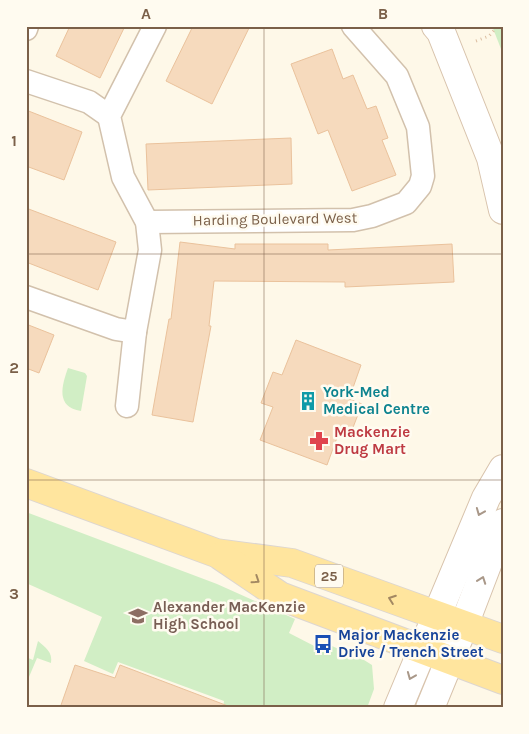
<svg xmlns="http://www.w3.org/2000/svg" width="529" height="734" viewBox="0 0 529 734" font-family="Karla,sans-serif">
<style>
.green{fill:#d1eec5}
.building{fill:#f6dabd;stroke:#eac29c}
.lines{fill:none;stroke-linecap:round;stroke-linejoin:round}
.street-casing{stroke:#d2c1ac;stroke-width:25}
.secondary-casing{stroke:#d8c3ac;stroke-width:30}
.primary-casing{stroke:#ddd6d0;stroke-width:30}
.path{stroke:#dbbda0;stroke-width:3;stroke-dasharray:1 4;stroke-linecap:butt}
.street{stroke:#fff;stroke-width:22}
.secondary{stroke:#fff;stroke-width:28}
.primary{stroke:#ffe59e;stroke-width:28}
.oneway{stroke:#a99889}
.oneway2{stroke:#a38862}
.grid{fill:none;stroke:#7b6049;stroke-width:1;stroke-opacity:0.55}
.labels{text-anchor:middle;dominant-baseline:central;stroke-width:5;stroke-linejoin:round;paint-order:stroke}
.shield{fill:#fffbf0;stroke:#a38e7b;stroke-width:1}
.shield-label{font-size:14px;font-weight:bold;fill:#7b6049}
.street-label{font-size:15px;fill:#7b6049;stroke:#fffbf0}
.culture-label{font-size:15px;font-weight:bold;fill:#0d838f;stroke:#fffbf0;text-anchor:start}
.health-label{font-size:15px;font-weight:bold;fill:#be3a42;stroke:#fffbf0;text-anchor:start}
.education-label{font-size:15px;font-weight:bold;fill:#785e54;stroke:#fffbf0;text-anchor:start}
.transit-label{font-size:15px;font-weight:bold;fill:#164399;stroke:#fffbf0;text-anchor:start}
.neatline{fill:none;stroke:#7b6049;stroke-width:2}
.grid-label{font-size:16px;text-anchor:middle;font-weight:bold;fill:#7b6049}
</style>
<rect width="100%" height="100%" fill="#fef8e8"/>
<g class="green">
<path d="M492,26H503V54Z"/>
<path d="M68,368L85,373L87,376L81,411C55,407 62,385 68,368Z"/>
<path d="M26,512L217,584L295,619L289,633L322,650L325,643L364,660L372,665L374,689L367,708H223L224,701L118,662L113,674L84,661L102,617L26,583Z"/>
<path d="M38,641C45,647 53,652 51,663L37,658L26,684V657L33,660Z"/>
</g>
<g class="building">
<path d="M70,26H125L100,78L56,56Z"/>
<path d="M193,26H250L212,104L166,81Z"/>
<path d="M332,49L343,79L353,75L367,109L376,106L388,138L382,140L396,175L352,191L328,130L318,134L291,64Z"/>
<path d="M26,110L82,132L64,180L26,166Z"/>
<path d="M291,138L292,184L148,190L146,144Z"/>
<path d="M26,208L116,242L98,290L26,262Z"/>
<path d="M180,242L235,249V244H328V250L452,244L454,282L345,287V282L214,281L209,326H211L193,422L152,415L169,319H171Z"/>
<path d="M26,324L54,335L39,373L26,368Z"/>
<path d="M296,340L361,365L349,399L362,404L349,438L338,435L327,465L260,440L273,407L261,403L273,372L282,375Z"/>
<path d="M75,665L115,678L120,665L228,706V708H60Z"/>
</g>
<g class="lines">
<g class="street-casing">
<g id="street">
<path d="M26,29L27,26"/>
<path d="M26,81L89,102L109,116"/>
<path d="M147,222L353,220L372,216L406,203L420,186L423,176L418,127L397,76L353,26"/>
<path d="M26,297L116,329L135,332"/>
<path d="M127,406L135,332L150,250L147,222L123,177L109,116L155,26"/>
</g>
</g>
<g class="secondary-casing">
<g id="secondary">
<path d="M436,26L441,32L491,158L503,210"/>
<path d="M398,708L486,498L503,469"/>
<path d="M430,708L464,625L503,523"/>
</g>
</g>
<g class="primary-casing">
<g id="primary">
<path d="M26,483L216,553L292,563L503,639"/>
<path d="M221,556L280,596L503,680"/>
</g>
</g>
<path class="path" d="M476,41L489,36L498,26"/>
<use href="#street" class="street"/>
<use href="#secondary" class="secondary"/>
<use href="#primary" class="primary"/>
</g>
<defs><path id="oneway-chevron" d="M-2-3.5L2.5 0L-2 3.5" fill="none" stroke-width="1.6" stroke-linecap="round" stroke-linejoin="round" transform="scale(1.25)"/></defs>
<g class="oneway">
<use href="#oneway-chevron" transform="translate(480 512) rotate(112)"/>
<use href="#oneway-chevron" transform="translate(482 580) rotate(-70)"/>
<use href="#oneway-chevron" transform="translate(411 676) rotate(112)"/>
</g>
<g class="oneway2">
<use href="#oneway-chevron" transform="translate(256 580) rotate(34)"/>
<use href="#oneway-chevron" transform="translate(392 599) rotate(-160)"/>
</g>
<path class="grid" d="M264,26V708M26,254H503M26,480H503"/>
<defs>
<g id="building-bare" transform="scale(1.5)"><path d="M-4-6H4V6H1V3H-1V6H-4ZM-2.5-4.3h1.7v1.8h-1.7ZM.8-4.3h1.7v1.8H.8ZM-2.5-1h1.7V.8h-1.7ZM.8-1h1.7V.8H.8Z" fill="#0f9aa8" stroke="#fffbf0" stroke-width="2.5" paint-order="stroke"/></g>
<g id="pharmacy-bare" transform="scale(1.5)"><path d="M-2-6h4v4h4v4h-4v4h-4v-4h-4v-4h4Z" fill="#e0444e" stroke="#fffbf0" stroke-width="2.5" paint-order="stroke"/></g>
<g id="school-bare" transform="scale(1.5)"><path d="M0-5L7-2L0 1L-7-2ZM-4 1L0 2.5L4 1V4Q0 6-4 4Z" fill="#8d6e63" stroke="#fffbf0" stroke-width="2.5" paint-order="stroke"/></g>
<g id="bus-bare" transform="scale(1.5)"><path d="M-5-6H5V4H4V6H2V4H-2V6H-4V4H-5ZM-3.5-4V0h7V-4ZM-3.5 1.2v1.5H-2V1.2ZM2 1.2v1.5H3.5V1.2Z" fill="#1a4fb4" stroke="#fffbf0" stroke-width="2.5" paint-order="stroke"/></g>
</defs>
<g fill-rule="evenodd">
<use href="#building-bare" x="308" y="401"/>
<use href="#pharmacy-bare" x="319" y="441"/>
<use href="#school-bare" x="138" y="616"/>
<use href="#bus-bare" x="323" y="644"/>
</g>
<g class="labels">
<rect class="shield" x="315" y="564.5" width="28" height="23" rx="4"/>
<g class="shield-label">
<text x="329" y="576">25</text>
</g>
<g class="street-label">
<text transform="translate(275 219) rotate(-1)">Harding Boulevard West</text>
</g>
<g class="culture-label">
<text x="323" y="392">York-Med<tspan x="323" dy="17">Medical Centre</tspan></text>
</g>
<g class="health-label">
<text x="334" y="432">Mackenzie<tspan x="334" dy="17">Drug Mart</tspan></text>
</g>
<g class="education-label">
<text x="153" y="607">Alexander MacKenzie<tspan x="153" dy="17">High School</tspan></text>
</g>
<g class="transit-label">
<text x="338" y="635">Major Mackenzie<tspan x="338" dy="17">Drive / Trench Street</tspan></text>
</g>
</g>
<rect width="529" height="734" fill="none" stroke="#fffbf0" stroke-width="55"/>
<rect x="28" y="28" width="474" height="678" class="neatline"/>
<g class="grid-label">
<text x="146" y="19">A</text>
<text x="383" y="19">B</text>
<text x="14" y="146">1</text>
<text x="14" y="373">2</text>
<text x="14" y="599">3</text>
</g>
</svg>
